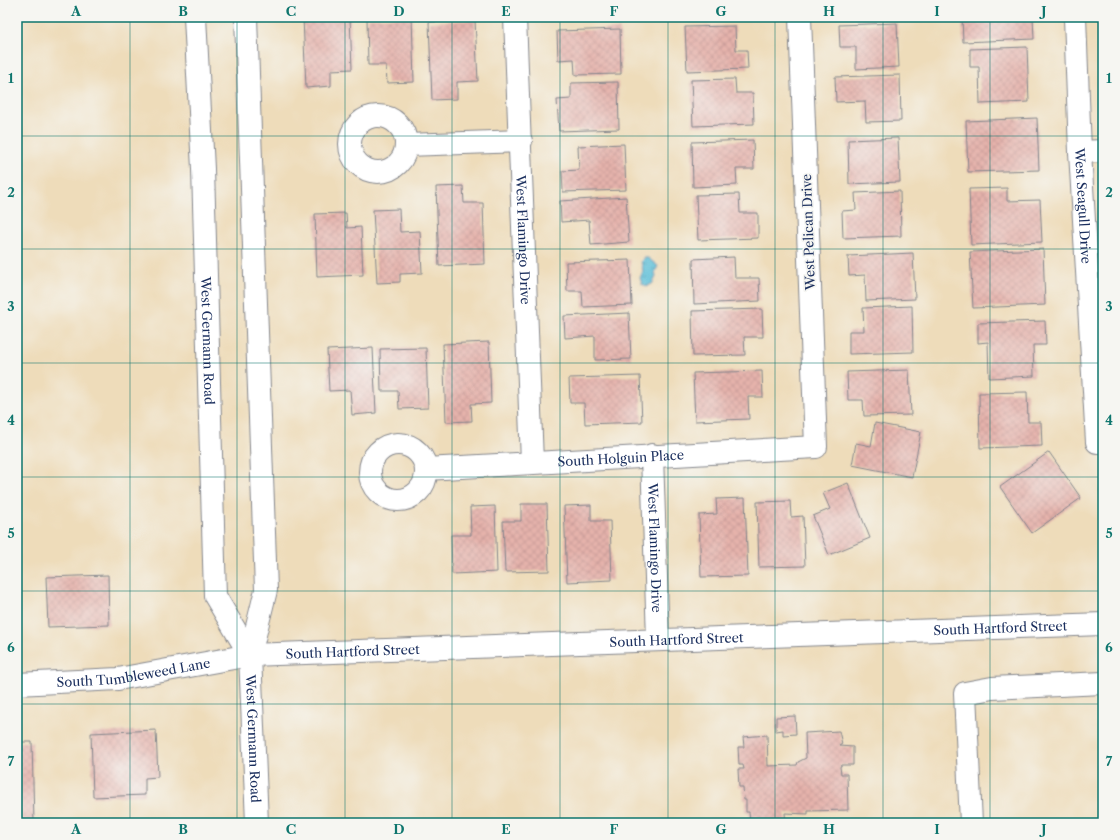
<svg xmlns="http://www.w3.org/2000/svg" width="1120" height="840" viewBox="0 0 1120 840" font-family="'Libre Caslon Text',serif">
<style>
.water{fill:url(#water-ripples);stroke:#3a769a}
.building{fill:url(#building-cross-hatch)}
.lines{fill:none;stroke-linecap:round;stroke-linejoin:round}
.minor-casing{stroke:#84868c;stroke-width:24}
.major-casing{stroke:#84868c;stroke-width:24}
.minor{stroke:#fff;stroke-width:22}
.major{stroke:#fff;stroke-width:22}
.grid{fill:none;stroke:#0f766e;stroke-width:1;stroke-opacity:0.55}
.labels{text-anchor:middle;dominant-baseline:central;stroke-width:3.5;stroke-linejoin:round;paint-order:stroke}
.street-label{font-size:13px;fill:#1b2f5e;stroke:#f6f6f2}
.neatline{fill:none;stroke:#0f766e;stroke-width:1.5}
.grid-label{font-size:13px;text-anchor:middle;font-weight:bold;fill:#0f766e}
</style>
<defs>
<pattern id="water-ripples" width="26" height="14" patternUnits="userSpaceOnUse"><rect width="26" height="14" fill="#59bdd7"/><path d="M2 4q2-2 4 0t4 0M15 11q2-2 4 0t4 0" fill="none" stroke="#499ab2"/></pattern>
<pattern id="building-cross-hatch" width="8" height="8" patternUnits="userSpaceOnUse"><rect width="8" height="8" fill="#e5b2ab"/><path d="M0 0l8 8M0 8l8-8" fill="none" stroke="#c49996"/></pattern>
</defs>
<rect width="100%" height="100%" fill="#f6f6f2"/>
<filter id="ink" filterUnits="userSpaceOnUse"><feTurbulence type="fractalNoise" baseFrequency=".025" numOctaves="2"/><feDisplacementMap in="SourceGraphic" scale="8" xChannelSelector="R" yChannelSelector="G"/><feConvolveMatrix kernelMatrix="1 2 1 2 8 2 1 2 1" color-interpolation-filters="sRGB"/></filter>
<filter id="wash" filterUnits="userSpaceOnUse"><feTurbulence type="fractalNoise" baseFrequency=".012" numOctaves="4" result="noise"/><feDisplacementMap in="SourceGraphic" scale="16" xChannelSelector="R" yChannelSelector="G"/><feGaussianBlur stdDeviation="0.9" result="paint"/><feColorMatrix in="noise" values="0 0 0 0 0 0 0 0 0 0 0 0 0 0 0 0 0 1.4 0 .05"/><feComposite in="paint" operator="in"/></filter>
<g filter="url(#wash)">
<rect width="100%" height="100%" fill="#eedcba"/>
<path class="water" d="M644,258H648L658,266L655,272L656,277L652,284L647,286L642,284L640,278L643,271L641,261Z"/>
<g id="blocks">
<g class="building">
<path d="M303,17H350L352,69L331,70V86L306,88Z"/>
<path d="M412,17L414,82L387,83L386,65H368L367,18Z"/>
<path d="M962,17H1033L1034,39L963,42Z"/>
<path d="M475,20L478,81L457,82V99L432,100L429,22Z"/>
<path d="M897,23L899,67L856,69V47H840L839,25Z"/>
<path d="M735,26L736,50H747L748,69L687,71L685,27Z"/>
<path d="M620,29L621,74L575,75L574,59L558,60L557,31Z"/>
<path d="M1027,47L1029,102L980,104L979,67H970V49Z"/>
<path d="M900,75L901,121L866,122L865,101L836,102L835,77Z"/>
<path d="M735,79L736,93H753L754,124L693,126L691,80Z"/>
<path d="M618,82L619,129L559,131L557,100L571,99V83Z"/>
<path d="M1037,118L1039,170L968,172L966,121Z"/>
<path d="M898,138L900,182L849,184L848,140Z"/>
<path d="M753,140L754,169H736L737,185L693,187L692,142Z"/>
<path d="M624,144L626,190L563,192L562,171L579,170L578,146Z"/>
<path d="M463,186L464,203H483L485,264L439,266L436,187Z"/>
<path d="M1007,188V201L1040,200L1042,242L971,245L969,189Z"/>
<path d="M900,191L901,236L843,238L842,211L856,210L855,193Z"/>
<path d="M739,194L740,213H758V238L698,240L696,195Z"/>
<path d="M626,197L629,242L591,245L589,220L561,222L560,201Z"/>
<path d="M399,209L400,232L420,231L422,273L400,274V282L377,283L373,210Z"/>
<path d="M346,213L347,228L361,227L363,275L317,277L315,214Z"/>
<path d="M1043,249L1045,305L973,308L970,252Z"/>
<path d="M913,253L915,299L866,301L865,275L849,276L848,256Z"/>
<path d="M734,257L735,278H759L760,301L694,304L693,259Z"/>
<path d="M630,260L632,305L583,307L582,291H567L566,262Z"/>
<path d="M912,306L913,352L849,354V331H864L863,308Z"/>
<path d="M762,309L763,337H744L745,355L693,356L692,311Z"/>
<path d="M629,313L631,359L595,360V336L565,338L564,316Z"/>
<path d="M1045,321L1046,345H1033L1034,376L989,378L988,342L978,343V323Z"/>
<path d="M489,342L491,403L471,404L472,421L446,422L443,344Z"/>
<path d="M373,348L376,413L352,415L350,390L329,391L327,350Z"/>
<path d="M426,348L428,408L399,409L398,391H381L380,349Z"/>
<path d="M909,370L911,415L864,416L863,400H848L847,372Z"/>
<path d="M762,371L763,397H748L749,419L695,421L693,373Z"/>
<path d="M640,376L642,422L585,424L584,403H570L569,378Z"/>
<path d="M1027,392L1028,422H1041L1042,446L980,448L979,393Z"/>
<path d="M875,423L921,432L912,477L852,465L856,443L871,446Z"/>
<path d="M1049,452L1081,498L1032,533L1000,487Z"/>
<path d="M848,483L870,538L829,555L813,516L830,509L823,493Z"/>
<path d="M1100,489H1103V526H1102Z"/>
<path d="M745,498L748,576L701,577L699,515L717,514L716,499Z"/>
<path d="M790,501L791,517L803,516L805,566L759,567L757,502Z"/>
<path d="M521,504H547L549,571L505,572L503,521H521Z"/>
<path d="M591,505V521H610L612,580L567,582L564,506Z"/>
<path d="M495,506L497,572L452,574L451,535H471L470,507Z"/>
<path d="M108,575L109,625L48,627L46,577Z"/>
<path d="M795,716L796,734L783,735V730L776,731V717Z"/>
<path d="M156,730L158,777L145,778V795L93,797L91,733Z"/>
<path d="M839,731L842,744L839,746L853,747V765H841L840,767L841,774H847L848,810L808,811V814L785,813L786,823H750L749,812H746V800H744L743,787H739L738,769H744L743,765H739L738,747H744L743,737L767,735L768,766L797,765L798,762L806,758L805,733Z"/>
<path d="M17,742H32L34,823H17Z"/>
</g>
</g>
</g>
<g filter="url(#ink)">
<use href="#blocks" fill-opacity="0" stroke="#84868c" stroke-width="1"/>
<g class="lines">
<g class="minor-casing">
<g id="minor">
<path id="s1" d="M515,17L532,462"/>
<path id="s2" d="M1075,17L1080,152L1097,442H1103"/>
<circle cx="378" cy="144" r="28"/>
<path d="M406,145L521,141"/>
<path d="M1080,152L1103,151"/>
<circle cx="398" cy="472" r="28"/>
<path id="s3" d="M652,455L658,640"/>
<path id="s4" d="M426,469L816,447L800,17"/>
<path id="s5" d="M17,684L118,679L250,655L1103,624"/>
<path d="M971,823L965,693L992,688L1103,683"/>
</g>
</g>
<g class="major-casing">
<g id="major">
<path id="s6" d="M195,17L203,169L215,596L250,655"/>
<path id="s7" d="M246,17L266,590L250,655L257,823"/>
</g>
</g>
<use href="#minor" class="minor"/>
<use href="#major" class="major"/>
</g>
</g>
<path class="grid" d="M130,17V823M237,17V823M345,17V823M452,17V823M560,17V823M668,17V823M775,17V823M883,17V823M990,17V823M17,136H1103M17,249H1103M17,363H1103M17,477H1103M17,591H1103M17,704H1103"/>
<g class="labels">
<g class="street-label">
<text stroke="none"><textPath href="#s2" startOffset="189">West Seagull Drive</textPath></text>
<text transform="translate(808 232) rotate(-92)">West Pelican Drive</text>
<text stroke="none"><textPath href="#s1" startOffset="223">West Flamingo Drive</textPath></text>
<text stroke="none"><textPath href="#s6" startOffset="324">West Germann Road</textPath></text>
<text stroke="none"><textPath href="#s4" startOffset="195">South Holguin Place</textPath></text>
<text stroke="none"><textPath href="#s3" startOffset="93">West Flamingo Drive</textPath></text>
<text stroke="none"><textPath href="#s5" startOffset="986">South Hartford Street</textPath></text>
<text stroke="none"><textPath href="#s5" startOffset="662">South Hartford Street</textPath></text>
<text stroke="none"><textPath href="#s5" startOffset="338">South Hartford Street</textPath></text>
<text stroke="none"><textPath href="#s5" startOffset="117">South Tumbleweed Lane</textPath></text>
<text stroke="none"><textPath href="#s7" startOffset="724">West Germann Road</textPath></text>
</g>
</g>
<rect width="1120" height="840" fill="none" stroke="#f6f6f2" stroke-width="44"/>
<rect x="22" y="22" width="1076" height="796" class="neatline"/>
<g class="grid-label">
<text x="76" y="16">A</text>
<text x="183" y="16">B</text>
<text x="291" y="16">C</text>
<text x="399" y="16">D</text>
<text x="506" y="16">E</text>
<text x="614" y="16">F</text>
<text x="721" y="16">G</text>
<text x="829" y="16">H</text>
<text x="937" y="16">I</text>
<text x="1044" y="16">J</text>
<text x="11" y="83">1</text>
<text x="1109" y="83">1</text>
<text x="11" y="197">2</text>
<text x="1109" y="197">2</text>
<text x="11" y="311">3</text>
<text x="1109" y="311">3</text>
<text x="11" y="425">4</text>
<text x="1109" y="425">4</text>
<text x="11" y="538">5</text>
<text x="1109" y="538">5</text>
<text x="11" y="652">6</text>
<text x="1109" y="652">6</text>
<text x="11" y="766">7</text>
<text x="1109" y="766">7</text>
<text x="76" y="834">A</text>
<text x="183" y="834">B</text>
<text x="291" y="834">C</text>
<text x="399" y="834">D</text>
<text x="506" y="834">E</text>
<text x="614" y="834">F</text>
<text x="721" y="834">G</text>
<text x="829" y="834">H</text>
<text x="937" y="834">I</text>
<text x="1044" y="834">J</text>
</g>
</svg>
